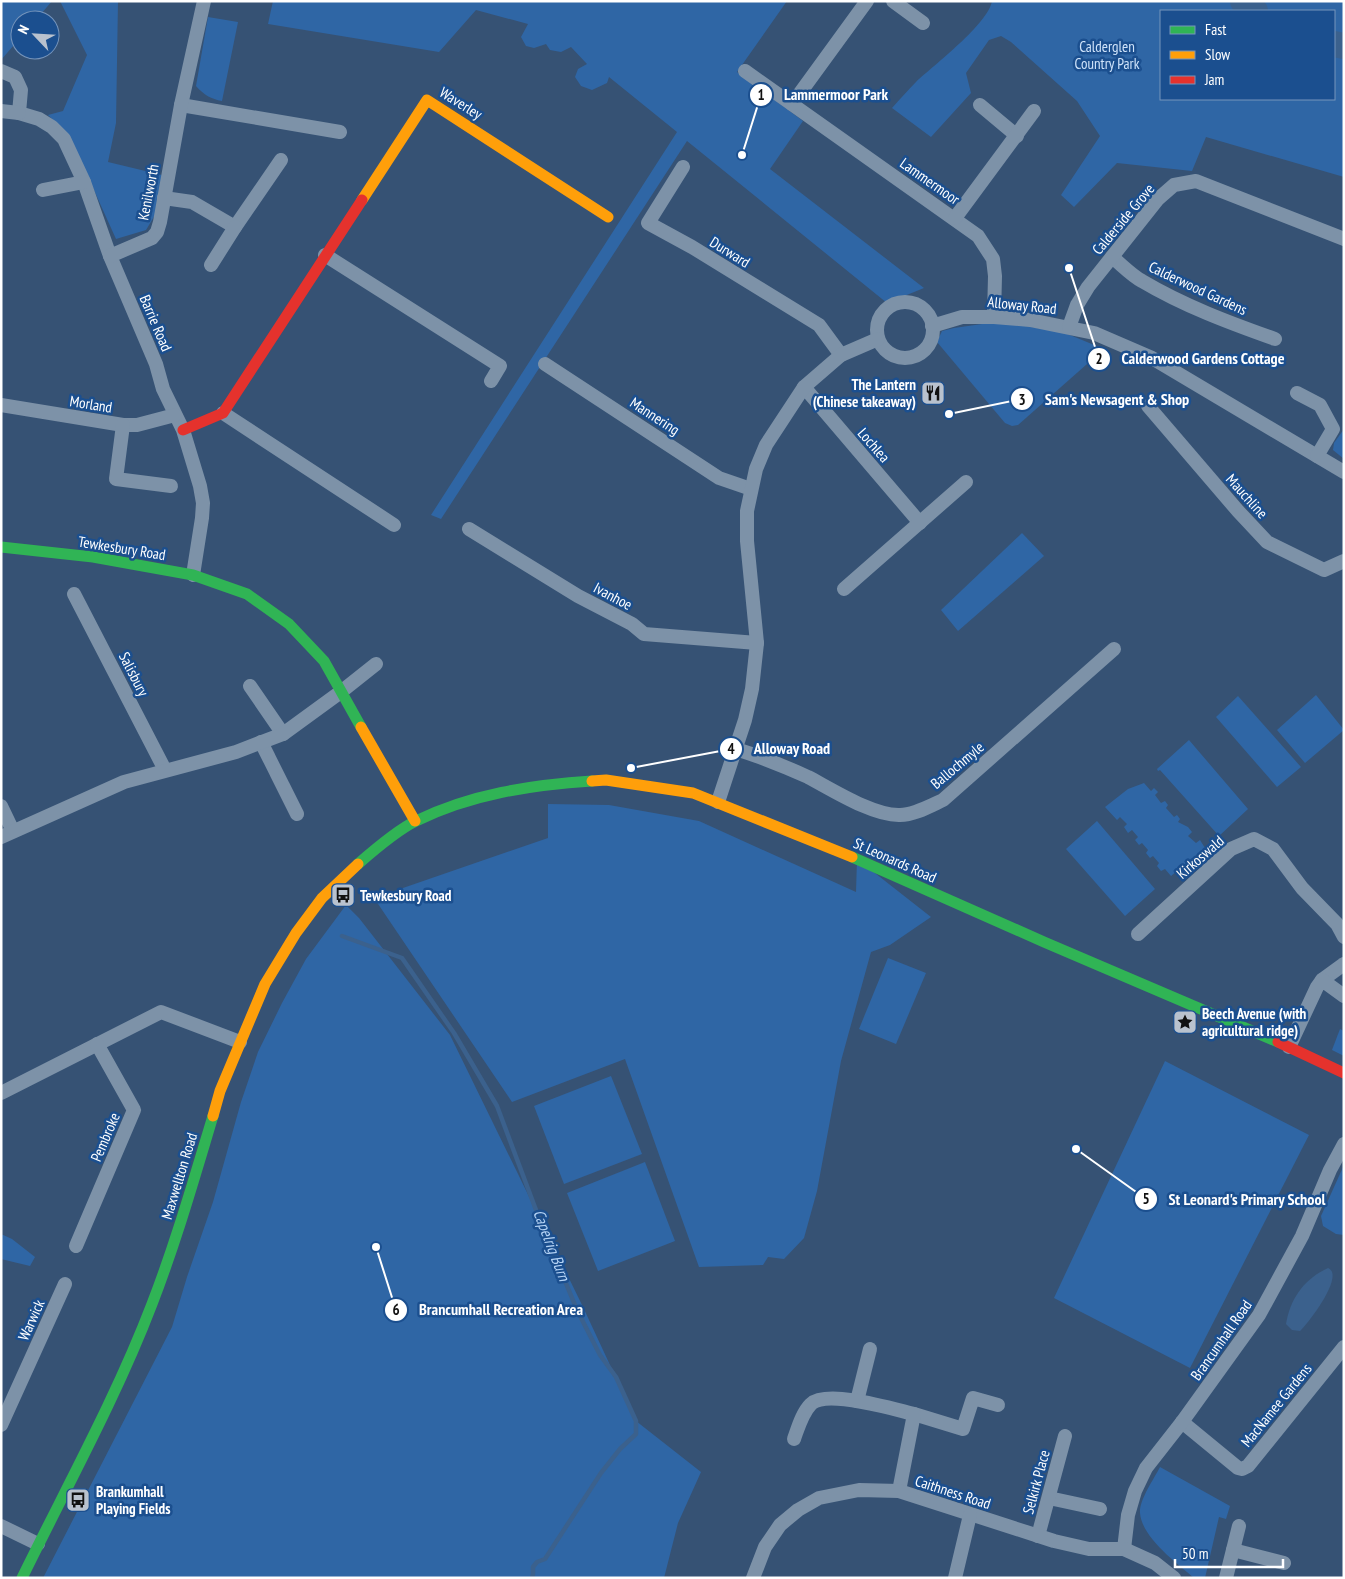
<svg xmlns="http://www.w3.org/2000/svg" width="1345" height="1579" viewBox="0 0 1345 1579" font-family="'PT Sans Narrow',sans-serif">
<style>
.green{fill:#2f66a5;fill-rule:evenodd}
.water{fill:#3b618d}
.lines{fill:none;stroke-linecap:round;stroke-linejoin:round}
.stream{stroke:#3b618d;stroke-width:4.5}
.river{stroke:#3b618d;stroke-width:26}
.street{stroke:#7d92a8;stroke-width:14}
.fast{stroke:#30b455;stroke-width:11}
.slow{stroke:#ff9f0a;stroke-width:11}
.jam{stroke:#e5322d;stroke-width:11}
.labels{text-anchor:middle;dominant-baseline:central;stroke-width:5;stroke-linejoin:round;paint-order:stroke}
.park-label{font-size:15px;fill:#cfe3fa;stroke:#1b4f8f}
.street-label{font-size:15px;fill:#fff;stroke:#1b4f8f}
.poi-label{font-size:15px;font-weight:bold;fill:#fff;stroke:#1b4f8f;text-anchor:start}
.water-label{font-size:16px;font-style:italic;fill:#b5d3f5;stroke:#1b4f8f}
.leader{fill:none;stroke:#fff;stroke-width:2}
.callout-dot{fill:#fff;stroke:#1b4f8f;stroke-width:2}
.mark-label{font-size:15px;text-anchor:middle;font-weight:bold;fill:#111}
.callout-label{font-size:16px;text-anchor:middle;font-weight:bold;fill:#fff;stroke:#1b4f8f;stroke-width:5;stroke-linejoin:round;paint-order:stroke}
</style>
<rect width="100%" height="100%" fill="#365274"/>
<g class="green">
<path d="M1,1H52L36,20H20V38L1,60Z"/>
<path d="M60,1H118L116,123L108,162L162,175L155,215L146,230L116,239L84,168L64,131L48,115L63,111L87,55Z"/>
<path d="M273,1H787L737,72L803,121L770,169L924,288L887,303L687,141L441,519L431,515L677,132L609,77L607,83L592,90L581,86L575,77L578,69L587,64L571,47L561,52L550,50L546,44L534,48L526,46L521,37L528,24L476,10L439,52L268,24Z"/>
<path d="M992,1H1344V177L1206,137L1192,171L1117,163L1074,207L1061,195L1100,136L1077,101L1011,42L1001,36L989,40L966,73L971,93L931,137L892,108C900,99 908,90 916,82C934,65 988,24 992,1ZM1161,11H1334V99H1161Z"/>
<path d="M208,17L238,22L222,101C211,99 204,95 196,86Z"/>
<path d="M989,323L1014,324L1065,333L1104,349L1018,425L1012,426L1005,423L937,342L942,331L954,328Z"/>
<path d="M1344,429V459L1333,450L1334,443Z"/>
<path d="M1022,533L1044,556L958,631L941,610Z"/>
<path d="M1316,695L1344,730L1305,763L1277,730Z"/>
<path d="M1238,696L1301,767L1277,787L1216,717Z"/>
<path d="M1189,740L1248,809L1219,836L1160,770L1158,771L1157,769Z"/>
<path d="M1144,783L1151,791L1154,788L1158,792L1155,795L1161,803L1165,801L1168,805L1166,808L1174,817L1177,815L1180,819L1178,822L1188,827L1192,832L1188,836L1196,843L1200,840L1205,848L1171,876L1165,869L1161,871L1157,866L1159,863L1153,856L1150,858L1146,853L1148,850L1142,843L1139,845L1135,840L1138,837L1132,830L1128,833L1124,827L1127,824L1120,817L1117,820L1105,807L1128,789Z"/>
<path d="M548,804L609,805L699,821L856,892L857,859L931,917L890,945L871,952L841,1061L817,1191L804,1238L784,1259L768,1257L763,1265L699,1267L625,1059L512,1102L374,898L548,838Z"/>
<path d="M1097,821L1155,889L1125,916L1066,849Z"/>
<path d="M346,905L359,918L450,1035L583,1307L636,1421L701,1472L678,1523L664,1578H43L172,1327L187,1277L213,1202L241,1102L258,1052L282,1003L306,959Z"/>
<path d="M888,958L926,973L896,1044L859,1029Z"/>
<path d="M1340,1029L1344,1031V1056L1332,1050Z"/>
<path d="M1165,1061L1309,1135L1190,1368L1054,1298Z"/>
<path d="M611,1076L642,1154L564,1184L534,1106Z"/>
<path d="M645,1162L675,1241L598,1271L567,1193Z"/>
<path d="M1344,1165V1235L1336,1234L1323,1226L1321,1216Z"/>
<path d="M1,1234L12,1239L35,1257L30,1266L1,1259Z"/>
<path d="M1160,1467L1230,1506L1226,1519L1219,1517L1205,1578H1194C1177,1563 1142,1538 1140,1513C1139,1500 1154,1479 1160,1467Z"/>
</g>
<path class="water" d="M1328,1268C1345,1275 1310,1321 1300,1331L1292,1330L1286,1324C1290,1299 1304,1279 1328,1268Z"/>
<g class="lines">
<g class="stream">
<path d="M1240,11L1244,2"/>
<path d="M342,936L402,958L454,1033L497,1106L539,1218L577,1310L600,1355L616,1377L636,1421V1434L620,1449L601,1473L545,1559L537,1562L533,1567V1574L532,1578"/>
</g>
<g class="river">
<path d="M1243,1L1255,11"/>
<path d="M1334,44L1344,46"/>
</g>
<g class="street">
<path d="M893,1L923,23"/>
<path d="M1,71L15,77L21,90L19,113L39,119L52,127L64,139L84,182L110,256L156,364L163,389L183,430L200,486L203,503L202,518L193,575"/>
<path d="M745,71L978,236L993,259L995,276L994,317"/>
<path d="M792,104L867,1"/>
<path d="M181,105L340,132"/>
<path d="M980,105L1017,136"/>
<path d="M1,111L19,113"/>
<path d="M683,167L648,223L692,247L819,325L841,355"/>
<path d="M43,190L84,182"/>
<path d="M164,198L192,202L235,227L281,160"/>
<path d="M955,218L1034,111"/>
<path d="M325,255L500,366L491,381"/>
<path d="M110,256L152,238L157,232L160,222L181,105L204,1"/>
<path d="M1112,257C1122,265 1131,275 1142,281C1184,306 1230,323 1275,339"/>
<path d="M211,265L235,227"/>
<circle cx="905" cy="330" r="28"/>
<path d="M932,326L962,317H994L1030,320L1094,333L1152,358L1317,456"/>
<path d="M1069,327L1077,305L1088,287L1158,199L1174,185L1196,181L1344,239"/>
<path d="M545,364L719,478L751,489"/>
<path d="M804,387L920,523"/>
<path d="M1297,393L1320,405L1333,429L1317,456L1344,472"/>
<path d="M1,405L123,425H137L175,415"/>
<path d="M1148,406L1238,511L1267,542L1324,570L1344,561"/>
<path d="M223,413L394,525"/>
<path d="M123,425L116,479L171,486"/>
<path d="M469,529L578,596L632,624L644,634L757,643"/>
<path d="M844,589L966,482"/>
<path d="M74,594L165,770"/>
<path d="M250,686L283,734"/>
<path d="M261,742L297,814"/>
<path d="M736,749C761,757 784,766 808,777C831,789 873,816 900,815C914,815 930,806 943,800L1114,649"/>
<path d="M718,802L745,720L752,689L757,643L747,541V511L756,469L766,445L804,387L841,355L878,339"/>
<path d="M1,806L13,831"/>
<path d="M1,837L124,782L236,752L283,734L342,691L376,664"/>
<path d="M1138,934L1231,849L1254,839L1273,849L1302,888L1337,924L1344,937"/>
<path d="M1322,980L1344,964"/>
<path d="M1289,1047L1317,987L1322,980L1344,996"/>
<path d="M1,1093L161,1012L240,1042"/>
<path d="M76,1246L134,1110L97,1044"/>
<path d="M857,1401L870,1349"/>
<path d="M914,1414L963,1429L973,1398L998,1405"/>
<path d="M1182,1422L1238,1468L1242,1469L1248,1466L1344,1347"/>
<path d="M1,1425L65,1284"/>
<path d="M794,1439C798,1428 802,1413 811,1404C827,1389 893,1409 914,1414L899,1491"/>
<path d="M1049,1498L1100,1509"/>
<path d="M1,1526L38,1544"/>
<path d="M1038,1536L1065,1436"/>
<path d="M1124,1549L1128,1515L1135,1491L1146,1468L1182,1422L1259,1315L1302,1236L1330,1170L1344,1144"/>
<path d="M1233,1550L1284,1563"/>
<path d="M753,1578L765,1547L780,1525L798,1510L819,1498L859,1490L899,1491L1054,1541L1089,1549H1124L1155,1563L1174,1578"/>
<path d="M955,1578L970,1515"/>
<path d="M1226,1578L1239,1526"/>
</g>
<g class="fast">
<path d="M1,547L93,557L193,575L247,594L289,624L324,661L361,727"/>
<path d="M852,857L1044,942L1278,1042"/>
<path d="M358,864C374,850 397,830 416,821C471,794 531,785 592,781"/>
<path d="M22,1578C66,1488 116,1398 152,1304C176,1242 194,1179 213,1116"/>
</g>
<g class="slow">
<path d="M362,200L427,100L608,217"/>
<path d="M361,727L415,821"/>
<path d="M592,781L606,780L693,793L852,857"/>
<path d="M213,1116L220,1091L265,984L296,933L322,898L358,864"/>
</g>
<g class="jam">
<path d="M183,430L223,413L362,200"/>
<path d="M1278,1042L1344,1073"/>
</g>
</g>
<defs>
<g id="restaurant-square" transform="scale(1.25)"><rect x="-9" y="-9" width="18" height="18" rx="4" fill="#b9c2ce" stroke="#1b4f8f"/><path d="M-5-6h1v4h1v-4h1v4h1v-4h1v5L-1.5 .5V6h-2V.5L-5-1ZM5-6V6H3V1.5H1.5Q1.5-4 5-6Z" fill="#111"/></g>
<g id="bus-square" transform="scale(1.25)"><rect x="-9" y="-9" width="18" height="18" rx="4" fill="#b9c2ce" stroke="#1b4f8f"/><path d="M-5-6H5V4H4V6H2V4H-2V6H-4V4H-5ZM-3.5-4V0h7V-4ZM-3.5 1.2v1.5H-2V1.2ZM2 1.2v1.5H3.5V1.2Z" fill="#111"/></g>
<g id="sight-square" transform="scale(1.25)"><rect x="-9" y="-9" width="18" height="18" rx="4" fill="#b9c2ce" stroke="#1b4f8f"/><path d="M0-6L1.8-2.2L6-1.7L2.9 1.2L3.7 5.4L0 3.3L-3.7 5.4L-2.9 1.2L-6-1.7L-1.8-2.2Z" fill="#111"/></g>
</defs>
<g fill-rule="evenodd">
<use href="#restaurant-square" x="933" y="393"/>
<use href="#bus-square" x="343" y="895"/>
<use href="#sight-square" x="1185" y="1022"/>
<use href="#bus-square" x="78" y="1500"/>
</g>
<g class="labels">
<g class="park-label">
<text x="1107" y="46">Calderglen<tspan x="1107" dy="17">Country Park</tspan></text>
</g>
<g class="street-label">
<text transform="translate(461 103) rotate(32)">Waverley</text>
<text transform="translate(930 181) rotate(35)">Lammermoor</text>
<text transform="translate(148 192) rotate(-79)">Kenilworth</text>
<text transform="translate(1123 219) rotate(-50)">Calderside Grove</text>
<text transform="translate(730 252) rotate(32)">Durward</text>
<text transform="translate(1198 288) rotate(25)">Calderwood Gardens</text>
<text transform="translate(1022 305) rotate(6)">Alloway Road</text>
<text transform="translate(156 323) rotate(67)">Barrie Road</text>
<text transform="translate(91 404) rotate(9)">Morland</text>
<text transform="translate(655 416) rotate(33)">Mannering</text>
<text transform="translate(874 445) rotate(49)">Lochlea</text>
<text transform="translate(1247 496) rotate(48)">Mauchline</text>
<text transform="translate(122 548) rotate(9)">Tewkesbury Road</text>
<text transform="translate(613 596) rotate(28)">Ivanhoe</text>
<text transform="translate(134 674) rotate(63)">Salisbury</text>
<text transform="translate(957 765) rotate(-40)">Ballochmyle</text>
<text transform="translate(1200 857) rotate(-41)">Kirkoswald</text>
<text transform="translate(895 860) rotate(24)">St Leonards Road</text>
<text transform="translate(105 1137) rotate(-67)">Pembroke</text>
<text transform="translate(179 1176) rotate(-73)">Maxwellton Road</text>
<text transform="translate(31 1320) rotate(-66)">Warwick</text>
<text transform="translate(1221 1340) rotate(-55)">Brancumhall Road</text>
<text transform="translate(1276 1405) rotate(-51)">MacNamee Gardens</text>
<text transform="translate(1036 1482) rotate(-75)">Selkirk Place</text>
<text transform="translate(953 1492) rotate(18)">Caithness Road</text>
</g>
<g class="poi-label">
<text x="916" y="384" text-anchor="end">The Lantern<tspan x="916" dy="17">(Chinese takeaway)</tspan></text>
<text x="360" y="895">Tewkesbury Road</text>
<text x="1202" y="1013">Beech Avenue (with<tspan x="1202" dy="17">agricultural ridge)</tspan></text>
<text x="96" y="1491">Brankumhall<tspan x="96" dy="17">Playing Fields</tspan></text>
</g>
<g class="water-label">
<text transform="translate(552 1245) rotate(69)">Capelrig Burn</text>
</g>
</g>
<path class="leader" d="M742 155L761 95M1069 268L1099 359M949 414L1022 399M631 768L731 749M1076 1149L1146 1199M376 1247L396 1310"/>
<g class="callout-dot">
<circle cx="742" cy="155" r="5"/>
<circle cx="1069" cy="268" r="5"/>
<circle cx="949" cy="414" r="5"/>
<circle cx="631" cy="768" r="5"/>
<circle cx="1076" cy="1149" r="5"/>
<circle cx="376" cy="1247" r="5"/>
<circle cx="761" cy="95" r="12"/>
<circle cx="1099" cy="359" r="12"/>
<circle cx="1022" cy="399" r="12"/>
<circle cx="731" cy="749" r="12"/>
<circle cx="1146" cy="1199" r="12"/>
<circle cx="396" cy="1310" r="12"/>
</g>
<g class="mark-label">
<text x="761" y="100">1</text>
<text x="1099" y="364">2</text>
<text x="1022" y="405">3</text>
<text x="731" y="754">4</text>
<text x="1146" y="1204">5</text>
<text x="396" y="1315">6</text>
</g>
<g class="callout-label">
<text x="836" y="100">Lammermoor Park</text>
<text x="1203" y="364">Calderwood Gardens Cottage</text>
<text x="1117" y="405">Sam's Newsagent &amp; Shop</text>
<text x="792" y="754">Alloway Road</text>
<text x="1247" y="1205">St Leonard's Primary School</text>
<text x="501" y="1315">Brancumhall Recreation Area</text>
</g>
<rect width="1345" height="1579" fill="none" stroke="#ffffff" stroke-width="5"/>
<rect x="1160" y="10" width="175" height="90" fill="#1b4f8f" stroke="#7695bc"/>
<rect x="1170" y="26" width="25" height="8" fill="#30b455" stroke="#7695bc"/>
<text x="1205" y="35" font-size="15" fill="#ffffff">Fast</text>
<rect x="1170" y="51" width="25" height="8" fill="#ff9f0a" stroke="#7695bc"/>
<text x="1205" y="60" font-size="15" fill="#ffffff">Slow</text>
<rect x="1170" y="76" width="25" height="8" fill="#e5322d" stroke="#7695bc"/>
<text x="1205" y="85" font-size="15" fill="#ffffff">Jam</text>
<g transform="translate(35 35) rotate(295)"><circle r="24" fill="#1b4f8f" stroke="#7695bc"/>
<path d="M0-4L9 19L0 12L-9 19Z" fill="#b9c2ce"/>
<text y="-8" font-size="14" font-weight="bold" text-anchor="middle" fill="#ffffff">N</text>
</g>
<path d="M1175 1559v8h108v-8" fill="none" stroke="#ffffff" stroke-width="2.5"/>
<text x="1182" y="1559" font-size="15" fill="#ffffff" stroke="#1b4f8f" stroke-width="4" paint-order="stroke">50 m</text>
</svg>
